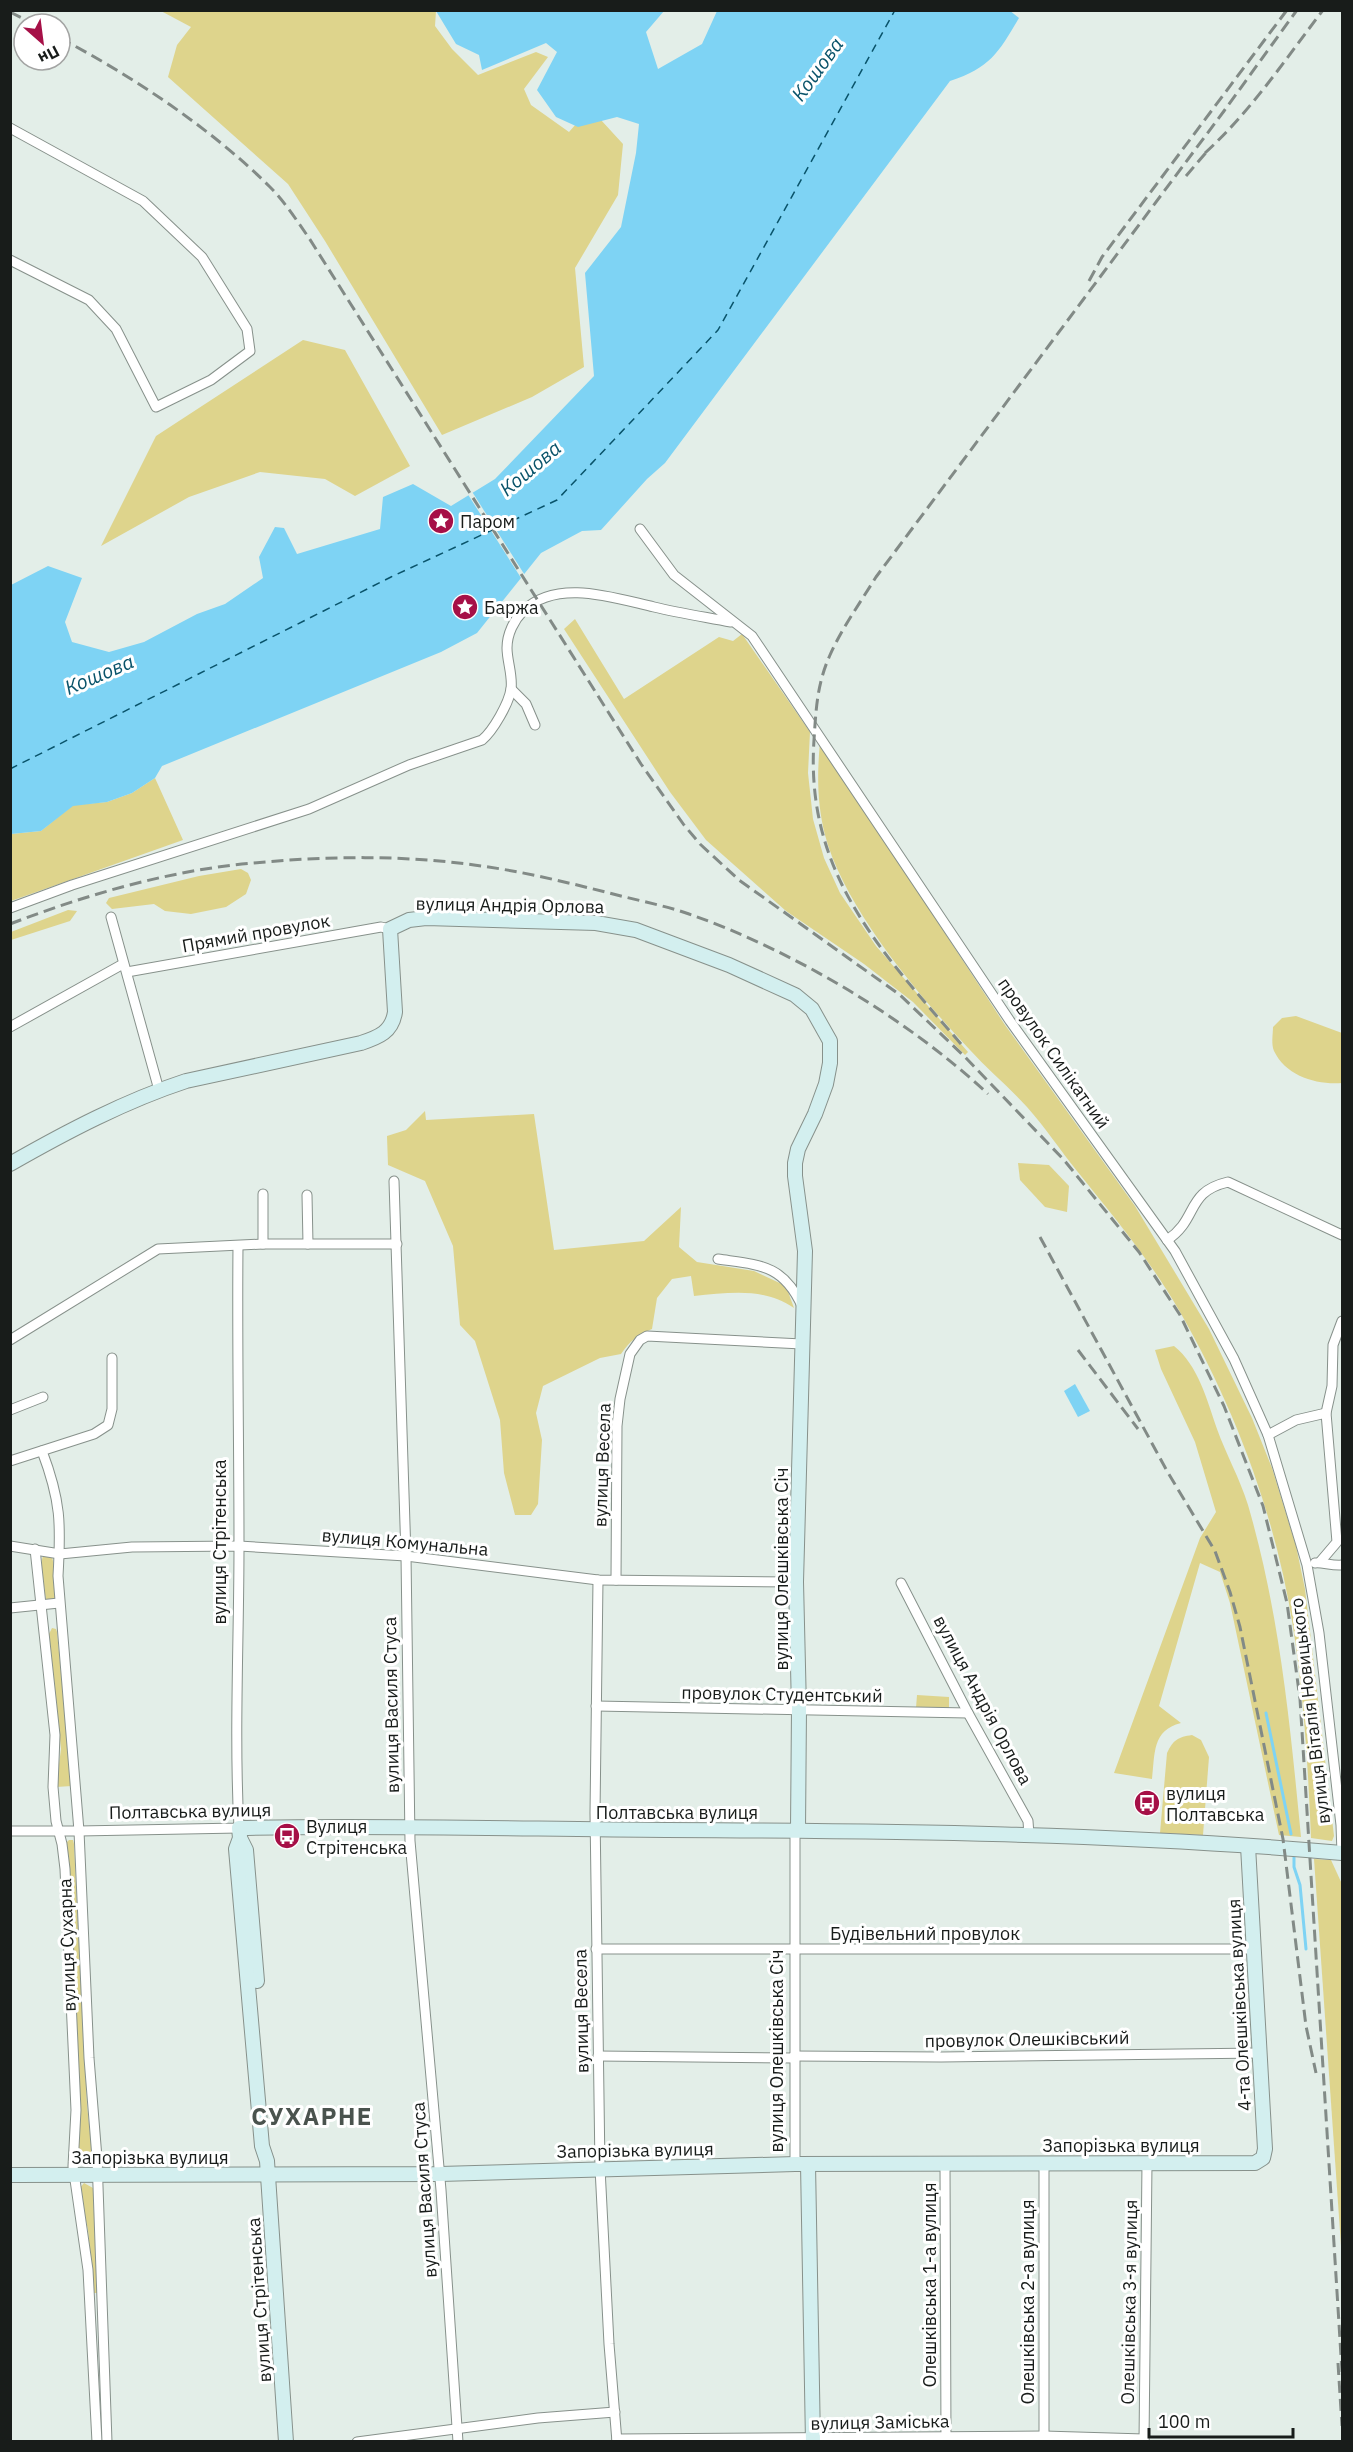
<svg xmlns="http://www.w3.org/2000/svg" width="1353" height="2452" viewBox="0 0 1353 2452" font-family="'IBM Plex Sans',sans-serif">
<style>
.green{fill:#ded48c}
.water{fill:#7ed3f4}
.pier{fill:#e3eee8}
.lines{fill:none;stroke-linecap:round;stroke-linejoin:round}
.stream{stroke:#7ed3f4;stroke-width:3}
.ferry{stroke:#09536a;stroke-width:1.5;stroke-dasharray:8 6;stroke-linecap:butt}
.street-casing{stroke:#87918b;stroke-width:11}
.secondary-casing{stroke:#87918b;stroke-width:16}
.street{stroke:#fff;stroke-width:9}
.secondary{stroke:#d3efef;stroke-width:14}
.rail{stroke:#828a86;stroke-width:3;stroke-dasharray:12 6;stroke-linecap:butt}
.labels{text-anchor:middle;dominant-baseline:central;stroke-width:6;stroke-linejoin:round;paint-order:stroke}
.poi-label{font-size:18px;fill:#181c1a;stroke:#fff;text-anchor:start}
.street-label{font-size:18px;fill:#181c1a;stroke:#fff}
.water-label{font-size:20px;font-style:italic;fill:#09536a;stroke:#fff}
.district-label{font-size:24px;font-weight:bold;letter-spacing:1.5px;fill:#4a534e;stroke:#fff}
</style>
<rect width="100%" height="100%" fill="#e3eee8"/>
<g class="green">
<path d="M161,11H436L435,26L452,49L478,75L536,52L548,57L524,89L531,105L569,132L590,108L623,144L618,195L575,268L584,367L532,397L442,435L325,241L288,184L168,77L177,45L191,27Z"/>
<path d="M303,340L345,350L410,466L355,496L325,479L260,472L189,497L101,546L156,436Z"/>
<path d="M575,619L624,699L719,637L733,641L742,634L810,732L808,773L813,819L824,858L840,893L876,946L968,1052L965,1055L913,1002L864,964L786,911L706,840L670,792L564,629Z"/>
<path d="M820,742L1005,1025L1135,1206L1209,1329L1252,1418L1272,1468L1296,1546L1305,1589L1334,1836L1332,1841L1311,1838C1308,1767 1304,1696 1293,1627C1276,1517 1235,1408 1180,1312C1151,1261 1113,1216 1077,1171C1060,1150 1045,1127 1027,1107C1009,1087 988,1070 970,1050C918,995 844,907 825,835C817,803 817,774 820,742Z"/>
<path d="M155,778L183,840L11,901V834L41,831L73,805L107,802L132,793Z"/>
<path d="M241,869L248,873L251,880L246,894L226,907L191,914L165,911L154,904L112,909L106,903L109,898L199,876Z"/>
<path d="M68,910L77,911L70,921L11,940V932Z"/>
<path d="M1296,1016L1342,1033V1083C1316,1085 1286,1076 1274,1051C1271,1044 1273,1034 1273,1027L1282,1018Z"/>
<path d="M425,1111L426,1120L534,1114L554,1250L644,1241L681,1207L679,1247L697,1262L754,1271L786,1286L794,1308C763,1287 729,1293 694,1296L691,1276L672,1279L657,1298L652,1329C637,1335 630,1341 621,1354L600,1358L543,1386L536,1413L542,1440L538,1504L531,1515H515L504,1473L500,1420L475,1341L460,1325L453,1246L425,1181L388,1165L387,1136L406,1130Z"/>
<path d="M1018,1163L1049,1165L1069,1186L1067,1212L1045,1207L1020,1180Z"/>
<path d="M1174,1346C1198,1365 1207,1400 1217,1429C1226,1454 1240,1479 1248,1505C1280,1615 1290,1724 1301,1837L1279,1835L1230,1603L1220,1572L1200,1563L1159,1706L1181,1723C1152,1730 1155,1754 1152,1779L1114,1773L1200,1538L1216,1512L1195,1442L1161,1369L1155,1350Z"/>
<path d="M46,1555L52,1557L53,1561L55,1597L54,1600L46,1601L41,1563L43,1556Z"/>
<path d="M52,1628L56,1629L57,1632L72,1786L56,1787L61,1749L49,1634Z"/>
<path d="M917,1695L949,1697V1709L916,1708Z"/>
<path d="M1192,1735L1201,1740L1209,1757L1203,1835L1160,1833L1167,1753C1173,1740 1178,1737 1192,1735Z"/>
<path d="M69,1840H73L74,1844L87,2105L93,2162L78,2163L67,1842Z"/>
<path d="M1314,1859L1331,1860L1342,1884V2260Z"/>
<path d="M84,2183L93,2188L97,2293H94L88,2230L79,2189Z"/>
</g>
<g class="water">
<path d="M1009,10L1019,18C998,53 991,67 950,81L665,463L647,479L601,530L582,531L541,553L477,633L441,652L162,766L155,778L132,793L107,802L73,806L41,831L11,834V585L48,566L82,578L65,622L72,642L109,652L144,642L197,614L225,604L263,578L259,557L275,527L284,528L297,554L380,529L383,497L413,484L451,506L495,479L594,376L585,273L621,227L636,153L639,124L617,117L578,127L556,117L537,90L557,52L546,43L482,70L479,55L456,44L436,11H664L646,32L658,69L702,44L717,11Z"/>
<path d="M1075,1384L1090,1411L1078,1417L1064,1391Z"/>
</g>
<path class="pier" d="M471,490L526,577L523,581L467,493Z"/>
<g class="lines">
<g class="stream">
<path d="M1266,1713L1291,1834"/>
<path d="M1294,1857V1867L1300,1885L1306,1949"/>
</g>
<path class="ferry" d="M10,769L391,577L557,500L718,330L895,10"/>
<g class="street-casing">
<g id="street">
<path d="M10,128L143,201L202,257L247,329L250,351L211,380L156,407L116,329L89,300L10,260"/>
<path d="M640,529L674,575L752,636L1010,1021L1175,1251L1234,1359L1268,1435L1307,1565L1319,1633L1341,1825L1342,1853"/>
<path d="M511,689L526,704L535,725"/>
<path d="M10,908L72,885L309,809L409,765L482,740C493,731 509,703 511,689C513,676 507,661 507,648C507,634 514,620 523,611C557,578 614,598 654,607C679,613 705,617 731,622"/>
<path d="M111,917L159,1090"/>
<path d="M127,972L381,927L390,929"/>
<path d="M10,1027L123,964"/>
<path d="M394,1181L406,1556L410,1841L441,2190L458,2442"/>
<path d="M263,1194V1244"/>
<path d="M307,1195L308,1244"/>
<path d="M1167,1240C1199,1219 1185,1192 1228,1182L1342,1235"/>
<path d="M718,1259C759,1265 783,1264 802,1306"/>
<path d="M10,1340L158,1249L263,1244H397"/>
<path d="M10,1410L43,1397"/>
<path d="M1268,1435L1296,1420L1326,1413"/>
<path d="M42,1451C61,1501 61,1524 58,1576L79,1831L89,2058L97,2158L107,2442"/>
<path d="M10,1461L94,1434L108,1425L112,1409V1358"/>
<path d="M10,1546L60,1554L132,1547L239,1546L406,1556L598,1580L796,1582"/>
<path d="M35,1549L55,1735L53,1787L56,1821L62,1844L65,1869L76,2110L73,2166L88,2270L97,2442"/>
<path d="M1320,1562L1337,1542L1326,1413L1332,1386L1333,1345L1342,1321"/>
<path d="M1315,1563C1322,1562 1332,1566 1342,1565"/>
<path d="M598,1580L595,1813L600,2168L609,2344L617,2442"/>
<path d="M616,1580L617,1426L620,1399L630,1354L640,1340L647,1336L802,1344"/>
<path d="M901,1583L968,1713L1028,1821L1029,1835"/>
<path d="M10,1608L59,1603"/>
<path d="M596,1706L968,1713"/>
<path d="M795,1830V2164"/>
<path d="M10,1831H79L239,1828C234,1734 239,1640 239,1546C239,1446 237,1346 238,1246"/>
<path d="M596,1949H1254"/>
<path d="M598,2056L794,2058"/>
<path d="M794,2056L941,2057L1261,2053"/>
<path d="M945,2164L946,2442"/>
<path d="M617,2439L1044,2436L1144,2439"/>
<path d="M1044,2440V2163"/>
<path d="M357,2442L538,2418L615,2412"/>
<path d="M1144,2442L1147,2163"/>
</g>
</g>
<g class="secondary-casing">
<g id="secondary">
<path d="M10,1164C66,1132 125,1101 186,1081L361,1043C379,1037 392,1032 395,1012L390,929L409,920L426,918L596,923L636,930L729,965L795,995L812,1009L830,1041V1063L826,1084L815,1114L798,1149L795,1163V1176L805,1251L796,1582L799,1709L798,1830"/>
<path d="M240,1838L246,1850L257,1981"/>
<path d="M808,2164L813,2442"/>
<path d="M10,2175L440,2174L795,2164L1255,2163L1263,2158L1265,2149L1248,1846"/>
<path d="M286,2442L267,2161L262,2146L236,1849L240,1838L239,1828C382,1825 524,1829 666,1830C892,1831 1118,1833 1342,1853"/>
</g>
</g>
<use href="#street" class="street"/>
<use href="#secondary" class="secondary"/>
<g class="rail">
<path d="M10,12L34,24"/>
<path d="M60,38C132,76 212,129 270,187C285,202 297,221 309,238L641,764L684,825L700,844L739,880L900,995L965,1057L1064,1160L1139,1252L1180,1315L1224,1406L1263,1506L1287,1603L1300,1699L1342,2372"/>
<path d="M1205,153C1251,111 1285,60 1323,10"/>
<path d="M1186,176L1209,149"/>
<path d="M1089,281L1102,257L1287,10"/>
<path d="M10,924C88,894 171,870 254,863C326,856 402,855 474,865C522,871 570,883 617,895C641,901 666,906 689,914C792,950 908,1019 988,1094"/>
<path d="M961,1044C880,950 805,873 814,740C816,709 817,684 830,655C842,628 860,603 876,577L1224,111L1297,10"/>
<path d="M1040,1237L1167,1471L1215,1551L1230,1592L1240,1627L1283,1839L1306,2026L1316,2073"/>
<path d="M1078,1350L1138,1429"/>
<path d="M1338,2363L1342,2426"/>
</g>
</g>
<defs>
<g id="sight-disc" transform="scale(1.35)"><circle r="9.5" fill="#a61047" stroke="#fff"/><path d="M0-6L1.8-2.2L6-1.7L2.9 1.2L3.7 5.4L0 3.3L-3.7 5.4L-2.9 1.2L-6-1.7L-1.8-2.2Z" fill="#fff"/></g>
<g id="bus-disc" transform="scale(1.35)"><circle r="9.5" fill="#a61047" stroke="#fff"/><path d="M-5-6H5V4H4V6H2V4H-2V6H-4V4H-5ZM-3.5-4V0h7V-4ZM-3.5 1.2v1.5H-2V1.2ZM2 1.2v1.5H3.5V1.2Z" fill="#fff"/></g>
</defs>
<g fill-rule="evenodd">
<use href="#sight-disc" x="441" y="521"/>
<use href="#sight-disc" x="465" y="607"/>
<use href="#bus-disc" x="1147" y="1803"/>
<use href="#bus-disc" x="287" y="1836"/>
</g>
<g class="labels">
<g class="poi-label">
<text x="460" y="521">Паром</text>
<text x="484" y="607">Баржа</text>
<text x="1166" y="1793">вулиця<tspan x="1166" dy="21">Полтавська</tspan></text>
<text x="306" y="1826">Вулиця<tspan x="306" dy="21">Стрітенська</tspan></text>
</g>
<g class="street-label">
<text transform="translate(510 905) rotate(1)">вулиця Андрія Орлова</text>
<text transform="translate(256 933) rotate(-10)">Прямий провулок</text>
<text transform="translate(1054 1053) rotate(55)">провулок Силікатний</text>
<text transform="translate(602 1465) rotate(-88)">вулиця Весела</text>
<text transform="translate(219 1542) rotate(-90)">вулиця Стрітенська</text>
<text transform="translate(405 1542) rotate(5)">вулиця Комунальна</text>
<text transform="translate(781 1569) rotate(-90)">вулиця Олешківська Січ</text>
<text transform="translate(782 1694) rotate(1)">провулок Студентський</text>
<text transform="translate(983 1700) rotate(62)">вулиця Андрія Орлова</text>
<text transform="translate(391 1705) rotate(-91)">вулиця Василя Стуса</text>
<text transform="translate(1310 1711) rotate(-97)">вулиця Віталія Новицького</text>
<text transform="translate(190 1811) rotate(-1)">Полтавська вулиця</text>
<text x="677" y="1812">Полтавська вулиця</text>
<text x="925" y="1933">Будівельний провулок</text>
<text transform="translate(67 1945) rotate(-92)">вулиця Сухарна</text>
<text transform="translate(1239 2005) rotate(-93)">4-та Олешківська вулиця</text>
<text transform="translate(581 2011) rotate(-91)">вулиця Весела</text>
<text transform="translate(1027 2039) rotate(-1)">провулок Олешківський</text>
<text transform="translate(776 2051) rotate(-90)">вулиця Олешківська Січ</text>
<text x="1121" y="2145">Запорізька вулиця</text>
<text transform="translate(635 2150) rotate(-1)">Запорізька вулиця</text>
<text x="150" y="2157">Запорізька вулиця</text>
<text transform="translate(424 2190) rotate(-94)">вулиця Василя Стуса</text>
<text transform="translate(929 2285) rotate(-90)">Олешківська 1-а вулиця</text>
<text transform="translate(259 2300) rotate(-94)">вулиця Стрітенська</text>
<text transform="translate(1027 2302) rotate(-90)">Олешківська 2-а вулиця</text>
<text transform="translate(1129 2302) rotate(-89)">Олешківська 3-я вулиця</text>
<text transform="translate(880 2422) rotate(-1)">вулиця Заміська</text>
</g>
<g class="water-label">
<text transform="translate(817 69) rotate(-54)">Кошова</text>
<text transform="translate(530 468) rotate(-40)">Кошова</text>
<text transform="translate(99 674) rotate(-23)">Кошова</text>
</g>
<g class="district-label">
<text x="312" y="2116">СУХАРНЕ</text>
</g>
</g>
<rect width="1353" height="2452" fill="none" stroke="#181c1a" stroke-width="24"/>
<g transform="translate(42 42) rotate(152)"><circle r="28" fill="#ffffff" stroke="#a3a4a3" stroke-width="1.5"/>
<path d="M0-4.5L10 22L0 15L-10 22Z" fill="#a61047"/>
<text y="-9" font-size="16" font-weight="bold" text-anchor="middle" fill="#181c1a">Пн</text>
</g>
<path d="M1149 2428v9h144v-9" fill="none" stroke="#181c1a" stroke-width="3"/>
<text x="1158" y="2428" font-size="18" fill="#181c1a" stroke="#ffffff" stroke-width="4.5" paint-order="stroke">100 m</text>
</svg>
